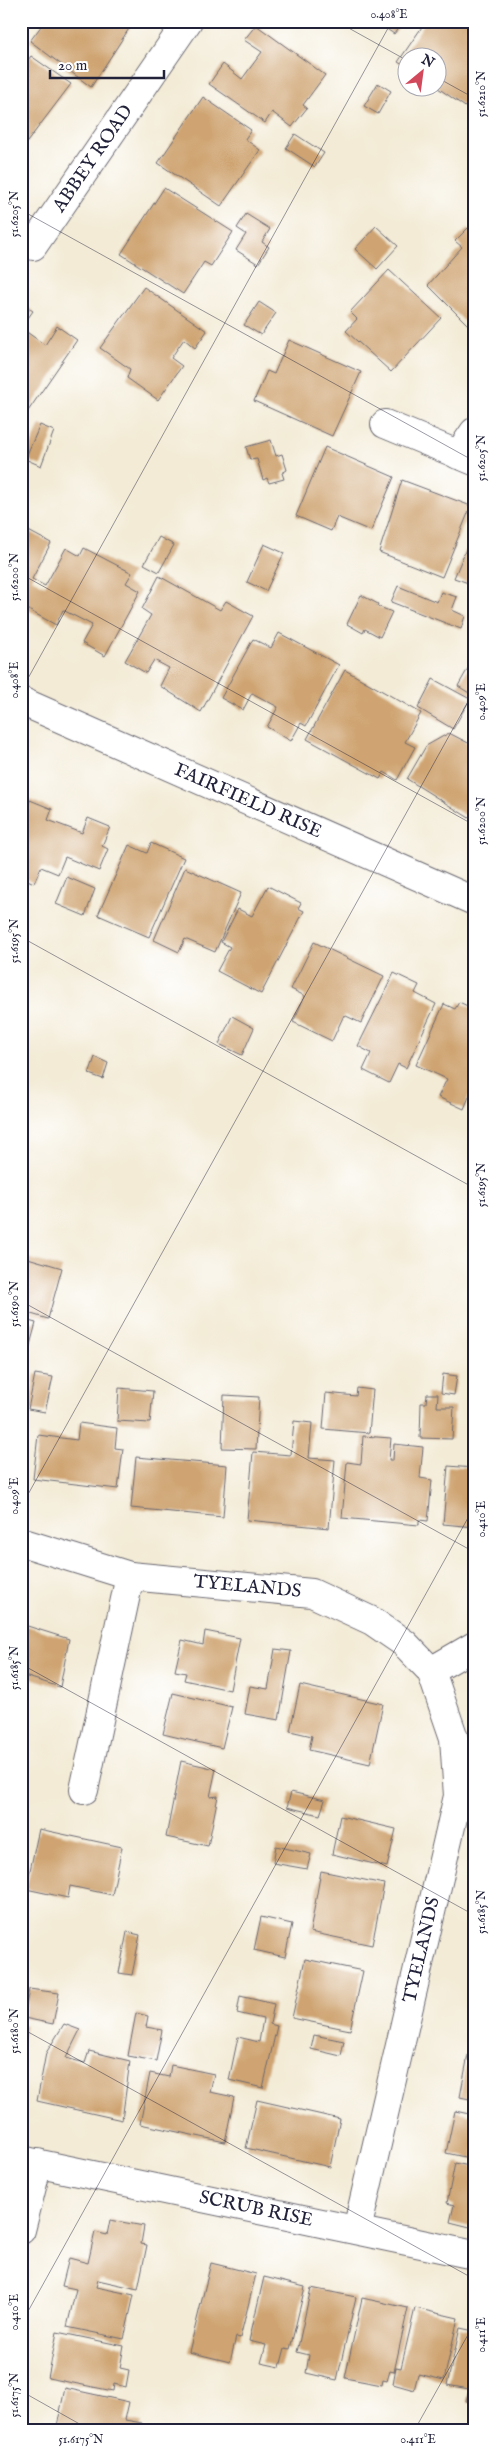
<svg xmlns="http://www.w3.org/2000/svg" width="495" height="2452" viewBox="0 0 495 2452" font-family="'IM FELL English',serif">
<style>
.building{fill:#cfa472}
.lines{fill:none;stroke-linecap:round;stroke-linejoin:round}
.minor-casing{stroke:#6b6871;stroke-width:30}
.minor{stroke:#fff;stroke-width:28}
.ticks{fill:none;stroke:#22223b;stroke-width:1;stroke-opacity:0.45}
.labels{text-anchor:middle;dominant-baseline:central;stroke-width:4.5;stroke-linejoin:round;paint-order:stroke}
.street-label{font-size:19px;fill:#22223b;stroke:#fff}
.neatline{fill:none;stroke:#22223b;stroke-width:2}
.ticks-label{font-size:12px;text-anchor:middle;fill:#22223b}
</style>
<rect width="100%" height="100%" fill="#fff"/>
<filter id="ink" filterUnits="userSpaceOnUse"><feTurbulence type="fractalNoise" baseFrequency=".02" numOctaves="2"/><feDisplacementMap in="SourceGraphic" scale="10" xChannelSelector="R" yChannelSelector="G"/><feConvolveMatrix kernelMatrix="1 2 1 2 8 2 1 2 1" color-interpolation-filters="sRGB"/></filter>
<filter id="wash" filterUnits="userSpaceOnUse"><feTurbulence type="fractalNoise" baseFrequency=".0096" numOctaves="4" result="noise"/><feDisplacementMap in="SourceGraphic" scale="20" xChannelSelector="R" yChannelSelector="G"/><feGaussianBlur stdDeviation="1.12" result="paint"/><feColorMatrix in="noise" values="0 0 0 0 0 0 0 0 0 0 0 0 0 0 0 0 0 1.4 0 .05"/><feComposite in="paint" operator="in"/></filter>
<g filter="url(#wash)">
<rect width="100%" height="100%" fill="#f3ebd6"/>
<g id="blocks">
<g class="building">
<path d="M45,21H134L91,87L30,41Z"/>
<path d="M375,21H409L406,26L402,23L394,34Z"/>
<path d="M426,21H466L474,27V106L471,111L438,88V58H408V68L398,62Z"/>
<path d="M256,25L325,75L303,105L307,108L292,127L272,112L265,123L209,84L223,64L242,79L262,52L244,40Z"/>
<path d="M31,56L71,84L21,150V69Z"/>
<path d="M378,83L391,91L378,114L364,106Z"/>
<path d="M203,97L251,130L245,139L260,150L221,206L158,163Z"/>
<path d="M295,134L324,153L315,167L286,148Z"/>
<path d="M164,188L233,232L211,266L204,262L183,294L121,254Z"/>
<path d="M246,214L270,229L262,242L269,247L258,264L236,250L246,234L237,228Z"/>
<path d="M376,226L398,246L377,269L355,249Z"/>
<path d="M468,228L474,234V321L469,326L428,285L462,247L455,241Z"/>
<path d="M389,270L441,318L391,372L346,331L357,319L350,312Z"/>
<path d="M144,287L207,331L195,348L184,339L171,358L182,366L158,400L127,378L130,369L100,348Z"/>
<path d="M259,302L276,313L261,335L244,325Z"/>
<path d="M21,303L33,311L21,328Z"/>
<path d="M57,326L77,340L26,414L21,411V328L45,345Z"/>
<path d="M289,340L361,372L332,436L254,401L267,371L274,374Z"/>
<path d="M40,425L54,431L41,466L25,459Z"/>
<path d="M271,440L276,456L282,454L287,470L282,473L284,479L269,483L267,478L263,480L257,459L250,460L246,447Z"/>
<path d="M325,447L394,477L371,531L337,517L331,531L296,516Z"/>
<path d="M402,480L471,506L442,577L379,552Z"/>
<path d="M21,527L51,543L32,579L45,586L66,548L80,556L84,548L132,573L126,583L140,591L105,656L82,643L92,625L63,610L56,625L21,606Z"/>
<path d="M474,530V585L454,578Z"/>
<path d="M159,537L174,545L159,572L144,564Z"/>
<path d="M264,544L284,553L266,591L247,582Z"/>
<path d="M159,576L220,610L226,601L253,616L201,712L160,686L169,668L154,660L146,673L125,661L151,615L142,609Z"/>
<path d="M398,586L437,602L441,592L457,597L452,610L465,616L461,629L391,602Z"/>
<path d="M361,595L378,604L377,606L392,612L380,637L365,629L363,633L347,624Z"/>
<path d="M279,633L339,665L306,726L301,723L291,741L267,727L278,707L252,693L243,710L221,698L253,639L271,648Z"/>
<path d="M474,658V696L458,686Z"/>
<path d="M345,670L421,713L405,742L415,747L397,780L384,772L380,779L307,739Z"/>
<path d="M433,679L470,699L453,729L418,708Z"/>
<path d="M449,733L474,746V821L407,779L426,746Z"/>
<path d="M30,800L52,809L48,820L82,833L88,818L110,827L102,846L108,849L99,871L65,857L58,874L41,867L34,883L21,877L26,860L21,858V809L26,810Z"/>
<path d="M151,843L184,858L149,937L98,915L129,845L147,853Z"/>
<path d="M185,868L241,893L215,952L185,939L179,952L154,940Z"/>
<path d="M67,877L95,889L85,916L56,904Z"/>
<path d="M268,886L301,903L298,908L304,911L261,994L217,971L230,947L221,942L238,909L252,916Z"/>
<path d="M314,942L384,976L361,1023L344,1015L332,1041L293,1022L305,996L291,989Z"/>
<path d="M394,973L419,985L415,993L436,1004L406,1068L398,1064L389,1083L363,1070L371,1053L358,1046Z"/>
<path d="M459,1002L474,1009V1093L471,1092L464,1109L438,1097L447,1079L416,1065L444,1004L455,1009Z"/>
<path d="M232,1016L254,1028L242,1055L219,1044Z"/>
<path d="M95,1057L108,1063L103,1079L89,1074Z"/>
<path d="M21,1256L62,1268L48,1319L21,1311Z"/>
<path d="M21,1319L36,1323L25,1363L21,1362Z"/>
<path d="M35,1374L53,1377L45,1412L28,1409Z"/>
<path d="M443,1374L457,1376L454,1395L441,1393Z"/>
<path d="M119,1388L153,1391L150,1423L117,1421Z"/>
<path d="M357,1388L373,1390L369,1433L323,1429L326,1393L356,1396Z"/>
<path d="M427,1394H438L437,1407H454L452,1439L420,1438L421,1403H426Z"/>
<path d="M224,1395L259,1397L256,1449L222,1448Z"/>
<path d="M294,1421L312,1423L309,1458L335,1460L329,1528L247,1520L253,1452L291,1455Z"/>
<path d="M79,1423L117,1428L115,1448L123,1449L118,1489L33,1479L38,1435L77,1440Z"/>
<path d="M21,1429L25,1430L23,1455H21Z"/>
<path d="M363,1436L391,1438L389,1460H393L394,1444L423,1447L420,1478L432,1480L428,1521L419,1520V1525L342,1518L347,1462L361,1464Z"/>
<path d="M136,1457L227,1465L223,1517L131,1508Z"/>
<path d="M448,1466L474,1468V1527L443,1524Z"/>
<path d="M21,1624L69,1639L60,1687L21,1675Z"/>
<path d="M205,1631L240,1638L230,1690L184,1680L186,1673L175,1671L182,1640L203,1645Z"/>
<path d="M275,1649L291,1651L279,1720L245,1714L250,1686L268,1689Z"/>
<path d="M300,1685L383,1704L370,1764L309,1750L312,1736L290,1731Z"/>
<path d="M173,1693L232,1707L222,1748L163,1734Z"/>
<path d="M181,1761L216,1769L210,1797L218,1796L208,1846L166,1837Z"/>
<path d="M291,1792L325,1800L320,1815L287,1807Z"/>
<path d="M340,1816L396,1829L387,1867L332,1854Z"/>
<path d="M39,1829L122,1847L112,1895L70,1886L68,1898L26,1889Z"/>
<path d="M276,1846L311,1854L307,1869L273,1863Z"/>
<path d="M321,1871L384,1884L372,1945L310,1932Z"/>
<path d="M261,1917L292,1924L285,1957L254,1950Z"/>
<path d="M127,1932L140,1935L132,1975L119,1973Z"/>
<path d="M305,1959L363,1971L350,2030L292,2018Z"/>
<path d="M29,1989L59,1993L53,2024L24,2018Z"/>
<path d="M240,1996L274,2004L270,2024L277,2026L263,2088L229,2080L238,2037L259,2042L263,2019L237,2013Z"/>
<path d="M136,2013L148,2016L146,2027L162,2030L156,2061L128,2056Z"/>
<path d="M21,2024L26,2025L22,2046L21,2045Z"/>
<path d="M64,2024L80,2030L66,2058L85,2063L89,2051L130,2061L122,2120L37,2101L46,2053Z"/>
<path d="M314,2035L344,2041L341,2056L311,2049Z"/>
<path d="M468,2055L474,2056V2100L460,2097Z"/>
<path d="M171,2065L214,2074L210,2092L234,2097L225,2142L140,2124L150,2073L169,2077Z"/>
<path d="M257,2100L340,2119L330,2167L246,2148Z"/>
<path d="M455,2111L474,2115V2159L446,2153Z"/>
<path d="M455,2163L474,2167V2228L450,2222L454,2205L447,2203Z"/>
<path d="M110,2220L144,2226L141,2244L147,2245L138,2289L98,2280L96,2287L134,2295L124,2339L67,2327L76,2289L62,2286L69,2258L88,2263L95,2232L107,2235Z"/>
<path d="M211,2263L256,2274L240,2338L236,2337L230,2362L189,2352Z"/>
<path d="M264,2277L305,2287L290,2349L285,2348L280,2367L261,2363L266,2345L249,2341Z"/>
<path d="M311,2288L356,2297L337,2380L306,2373L309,2355L297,2352Z"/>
<path d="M362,2298L408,2308L394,2372L390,2371L387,2381L383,2380L382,2385L345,2378Z"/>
<path d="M415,2308L458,2318L444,2380L418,2374L414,2390L393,2384L396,2367L401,2368Z"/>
<path d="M460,2328L474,2331V2403L466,2401L469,2389L447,2385Z"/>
<path d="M57,2332L124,2346L120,2368L129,2370L126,2387L114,2384L113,2391L48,2378Z"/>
<path d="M65,2388L129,2402L125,2420L142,2423L140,2431H56Z"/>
</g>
</g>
</g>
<g filter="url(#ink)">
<use href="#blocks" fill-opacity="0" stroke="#6b6871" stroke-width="1"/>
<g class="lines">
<g class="minor-casing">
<g id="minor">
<path id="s1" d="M33,246L188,21"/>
<path d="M385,424L474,461"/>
<path d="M458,455L474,432"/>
<path id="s2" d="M21,701L474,901"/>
<path id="s3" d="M21,1542L130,1576L312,1593L372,1621L404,1643L431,1671L454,1738L458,1796L357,2230"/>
<path d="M431,1671L474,1646"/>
<path d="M84,1790L130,1576"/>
<path id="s4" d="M21,2160L474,2255"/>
<path d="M21,2230L38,2163"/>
</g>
</g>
<use href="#minor" class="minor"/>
</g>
</g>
<path class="ticks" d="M336,21L408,61M438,78L474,98M21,210L474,461M21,574L474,825M21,691L392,21M21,937L474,1188M21,1301L474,1552M21,1507L474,691M21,1664L474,1915M21,2028L474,2279M21,2324L474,1507M21,2391L92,2431M414,2431L474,2324"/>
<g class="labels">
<g class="street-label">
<text stroke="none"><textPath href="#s1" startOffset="106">ABBEY ROAD</textPath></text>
<text stroke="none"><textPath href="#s2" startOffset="248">FAIRFIELD RISE</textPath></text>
<text stroke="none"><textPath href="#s3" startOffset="232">TYELANDS</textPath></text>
<text transform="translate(422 1950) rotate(-77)">TYELANDS</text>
<text stroke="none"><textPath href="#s4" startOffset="240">SCRUB RISE</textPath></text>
</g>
</g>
<rect width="495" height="2452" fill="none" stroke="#fff" stroke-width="55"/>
<g transform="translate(422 72) rotate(29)"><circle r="24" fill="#ffffff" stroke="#a7a7b1"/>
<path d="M0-4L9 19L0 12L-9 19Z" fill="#d1495b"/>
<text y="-8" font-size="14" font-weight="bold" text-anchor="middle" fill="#22223b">N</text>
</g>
<path d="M50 70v8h114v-8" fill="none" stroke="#22223b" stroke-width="2.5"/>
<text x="58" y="70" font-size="15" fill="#22223b" stroke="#ffffff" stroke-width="4" paint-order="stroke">20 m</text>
<rect x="28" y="28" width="440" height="2396" class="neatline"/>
<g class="ticks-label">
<text x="389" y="18">0.408°E</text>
<text transform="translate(481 94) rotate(-90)" y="4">51.6210°N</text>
<text transform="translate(14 214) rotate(-90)" y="4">51.6205°N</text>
<text transform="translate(481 458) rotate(-90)" y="4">51.6205°N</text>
<text transform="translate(14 577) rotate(-90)" y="4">51.6200°N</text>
<text transform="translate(14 680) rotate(-90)" y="4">0.408°E</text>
<text transform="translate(481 702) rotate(-90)" y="4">0.409°E</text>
<text transform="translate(481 821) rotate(-90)" y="4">51.6200°N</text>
<text transform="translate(14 941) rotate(-90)" y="4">51.6195°N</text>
<text transform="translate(481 1185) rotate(-90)" y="4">51.6195°N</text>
<text transform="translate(14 1304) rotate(-90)" y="4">51.6190°N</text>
<text transform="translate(14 1496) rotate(-90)" y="4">0.409°E</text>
<text transform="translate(481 1519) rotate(-90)" y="4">0.410°E</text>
<text transform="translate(14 1668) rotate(-90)" y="4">51.6185°N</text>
<text transform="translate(481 1912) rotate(-90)" y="4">51.6185°N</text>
<text transform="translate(14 2031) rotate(-90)" y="4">51.6180°N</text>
<text transform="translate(14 2312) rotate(-90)" y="4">0.410°E</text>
<text transform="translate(481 2335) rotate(-90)" y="4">0.411°E</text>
<text transform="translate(14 2395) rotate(-90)" y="4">51.6175°N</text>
<text x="81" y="2443">51.6175°N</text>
<text x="418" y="2443">0.411°E</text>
</g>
</svg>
